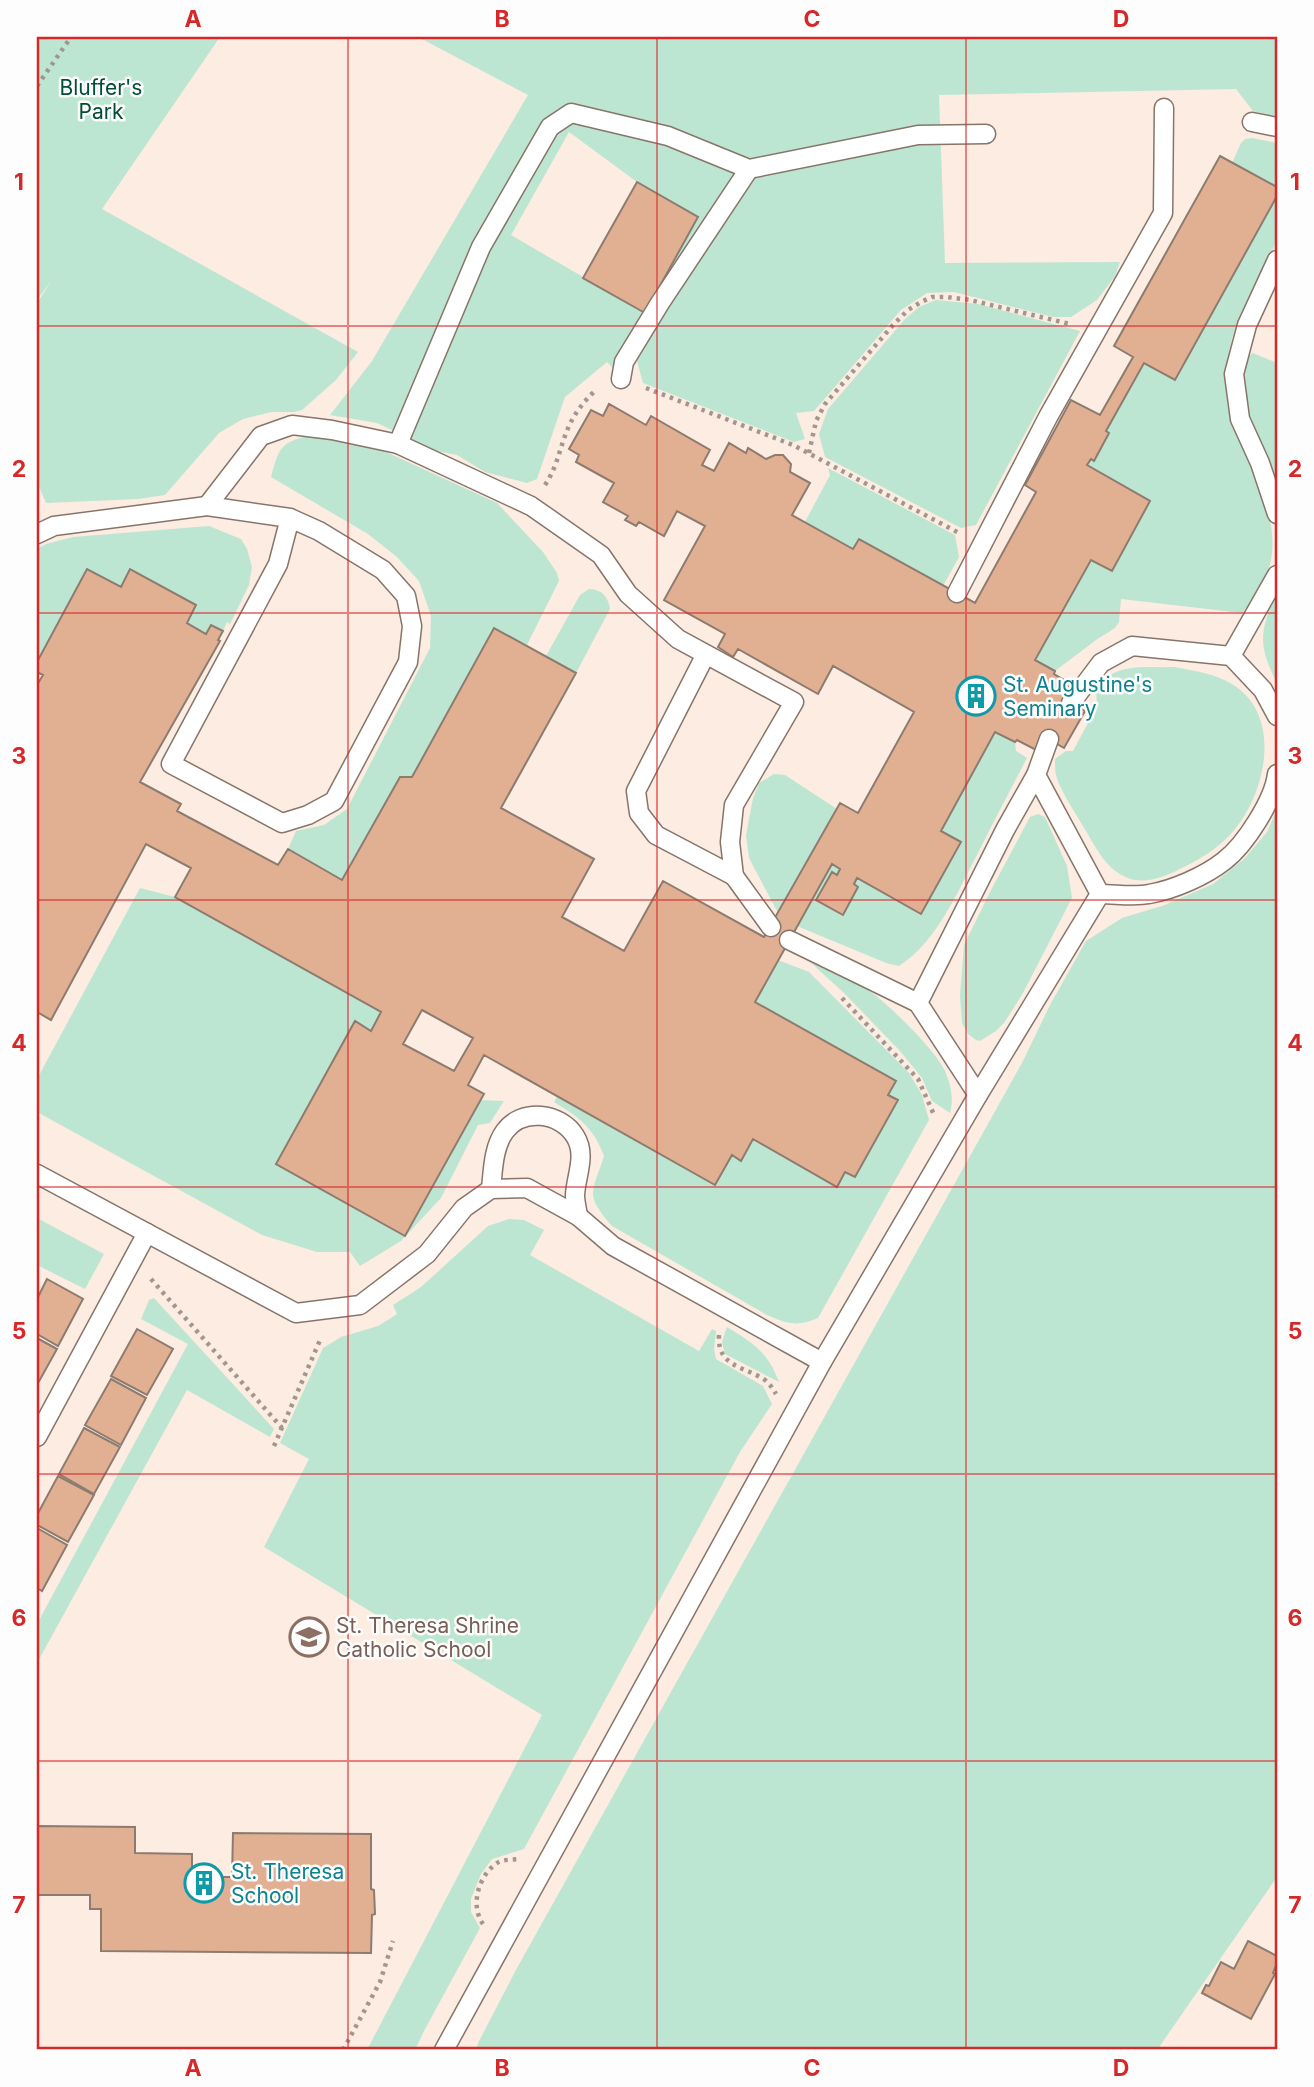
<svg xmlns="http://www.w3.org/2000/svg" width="1314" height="2087" viewBox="0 0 1314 2087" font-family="Inter,sans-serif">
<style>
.green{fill:#bde6d2}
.building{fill:#e1b092;stroke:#8d7b70;stroke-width:2;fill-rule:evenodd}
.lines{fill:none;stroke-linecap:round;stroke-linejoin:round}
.lane-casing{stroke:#87756a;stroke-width:21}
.path{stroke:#a2968f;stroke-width:4.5;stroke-dasharray:3.5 5;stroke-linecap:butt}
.lane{stroke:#fff;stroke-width:18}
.grid{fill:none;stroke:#d62828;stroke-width:2;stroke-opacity:0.55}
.labels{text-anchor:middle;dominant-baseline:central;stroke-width:5;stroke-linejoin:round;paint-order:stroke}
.park-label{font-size:21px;fill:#004e35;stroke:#fdfdfd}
.culture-label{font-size:21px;fill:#0d838f;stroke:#fdfdfd;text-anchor:start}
.education-label{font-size:21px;fill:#785e54;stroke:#fdfdfd;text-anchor:start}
.neatline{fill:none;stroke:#d62828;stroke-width:2.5}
.grid-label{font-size:23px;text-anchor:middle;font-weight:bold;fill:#d62828}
</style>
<rect width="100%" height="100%" fill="#fcece2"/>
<g class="green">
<path d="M37,37H220L102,209L358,352L336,380L302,410L294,412H272L243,419L219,433L165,495L138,499L46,503L37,482V303L52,280L37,300Z"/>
<path d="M418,37H1277V117L1253,111L1236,89L939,95L945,263L1120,262L1115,276L1097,300L1071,317H1053L954,292L927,293L901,310L814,411L796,413L805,439L794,442L643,383L635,354L648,307L698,217L637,182L569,132L511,235L645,313L613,368L607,362L565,397L537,479L527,483L485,472L457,455L435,451L377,423L330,415L372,361L528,95Z"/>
<path d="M1252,138L1277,143V187L1232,163L1241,143L1245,139Z"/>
<path d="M1277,196C1277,209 1280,227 1277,239C1273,252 1264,265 1258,278C1235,323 1224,348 1227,400C1228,421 1240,441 1248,460C1274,516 1289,563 1242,613L1121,599L1119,622L1115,628L1096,640L1055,671L1035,660L1091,560L1112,570L1150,502L1087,465L1091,459L1094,460L1109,433L1106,431L1144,363L1175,379Z"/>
<path d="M936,300L978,304L1080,331L976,525L961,528L825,457L819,434L828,409L905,319L919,307Z"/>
<path d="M1253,353L1277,363V490L1251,427L1243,399L1245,359Z"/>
<path d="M314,435L360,440L497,503L543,552L557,573L559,581L527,645L494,628L412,777H400L342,880L288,849L296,831L324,825L347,809L430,648L431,616L419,581L397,557L368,534L271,477C279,446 282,441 314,435Z"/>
<path d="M828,468L955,535L959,557L943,586L859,539L853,549L805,522L830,475Z"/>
<path d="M209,526L241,539L247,549L252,567L249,585L230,624L227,622L223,631L211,625L206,634L187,623L195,605L131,570L121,587L87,569L37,662V549L46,544L73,537Z"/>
<path d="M589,589C602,589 608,597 610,609L576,673L546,656L580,595Z"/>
<path d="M1277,589V683C1256,642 1261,631 1277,589Z"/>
<path d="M1174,667C1195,671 1218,674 1235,686C1282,718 1266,791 1235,829C1219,849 1197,861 1174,872C1161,878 1143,884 1128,878C1107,870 1097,850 1086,831C1078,817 1060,791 1056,775C1055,770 1055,764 1055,759L1066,751H1073L1097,706L1096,687C1117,662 1145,668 1174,667Z"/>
<path d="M995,732L1015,742L1016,751L1027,758C1011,789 994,821 978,853C958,891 936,943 899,966L886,963L797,926L832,864L840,869L837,875L832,872L816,901L843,915L858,887L854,884L857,878L921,913L960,842L941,831Z"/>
<path d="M774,774L785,775L837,809L778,913L749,858L746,835L753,798L759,783Z"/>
<path d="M1277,809V1877L1157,2050H476L478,2043L517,1968L1023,1061L1050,1005L1086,941L1122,918L1165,905L1213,884L1244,859L1267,832Z"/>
<path d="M1038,814L1045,817L1067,866L1072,898L1023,993L1004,1023L996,1031L980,1041L976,1040L968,1034L962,1023L960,995L964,945L990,892L1030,817Z"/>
<path d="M140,888L175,897L381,1012L371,1031L355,1022L276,1164L405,1235L480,1100L504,1101L490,1123L478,1125L441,1198L401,1241L360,1266L350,1252H317L262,1235L37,1112V1079Z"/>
<path d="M805,953C828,967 854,979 875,995C893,1009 936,1051 945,1071C951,1085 954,1099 950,1113L932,1101L922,1078L900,1051L844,993L808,960Z"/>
<path d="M778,960L809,972L909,1073L922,1095L929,1120L818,1318C796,1327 788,1324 767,1315L612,1226C584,1193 592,1194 604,1156C593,1127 580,1118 554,1102L557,1097L715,1185L732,1155L741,1160L753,1139L837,1186L896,1081L755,1002Z"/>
<path d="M37,1218L104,1254L85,1289L37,1265Z"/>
<path d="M509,1219L524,1220L544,1230L530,1255L699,1351L712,1329L716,1331L714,1349L716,1359L763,1386L772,1404L740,1452L524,1849L492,1859L481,1874L471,1899V1912L480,1928L424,2031L415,2050H367L542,1715L264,1547L309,1459L280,1443L323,1348L341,1337L378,1326L397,1314L393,1305L421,1287L488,1226Z"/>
<path d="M154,1298L274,1429L270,1437L187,1390L37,1663V1624L188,1344L141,1319L149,1300Z"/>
<path d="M727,1327C753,1343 768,1352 779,1382L725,1354L722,1342Z"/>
</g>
<g class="building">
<path d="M1220,156L1277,187V196L1175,380L1144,363L1106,431L1109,433L1094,461L1091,459L1087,465L1150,501L1112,571L1091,560L1035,660L1055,671L1054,674L1071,684L1064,698L1085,711L1064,748L1043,736L1036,750L1017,740L1015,742L995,732L941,831L961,842L921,914L857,878L854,884L858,887L843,915L816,900L832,872L837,875L840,869L832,864L755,1002L896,1081L888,1095L898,1100L855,1177L845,1172L837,1187L753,1139L741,1161L732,1155L715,1185L484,1055L468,1085L484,1094L405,1236L276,1164L355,1021L371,1031L381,1012L175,897L191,868L146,844L51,1020L37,1012V685L43,675L37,672V662L87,569L121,587L130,569L196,605L187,623L206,634L211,625L223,631L218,640L220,641L140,782L181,804L177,811L278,865L288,849L342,880L400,777H412L494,628L576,673L501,808L594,859L562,917L624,951L663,881L764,937L840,803L858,813L914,712L833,666L818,694L738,649L733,657L718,647L725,634L664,600L705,526L677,511L664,536L639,522L636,526L625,520L628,516L603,502L614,483L576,462L579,455L569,449L591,410L603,416L609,404L646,425L651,416L710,450L702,465L714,471L729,443L746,453L748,448L766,459L775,455H783L791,464L790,472L810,483L792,515L853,549L859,539L975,603L1036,492L1025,485L1071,400L1100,415L1133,357L1114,346ZM422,1010L473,1038L454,1071L403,1044Z"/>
<path d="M637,182L698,217L645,313L583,278Z"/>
<path d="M47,1279L83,1299L58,1346L37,1334V1299Z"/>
<path d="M137,1329L173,1349L147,1395L111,1376Z"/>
<path d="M37,1338L57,1349L37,1385Z"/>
<path d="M111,1379L146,1398L121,1445L85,1425Z"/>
<path d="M84,1428L120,1447L94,1494L59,1474Z"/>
<path d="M58,1476L94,1495L68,1542L37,1525V1515Z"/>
<path d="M37,1528L67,1545L42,1591L37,1588Z"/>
<path d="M37,1826L135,1827V1853L192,1854V1877H232L233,1833L371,1834V1889L374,1890L375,1914L372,1915L371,1953L101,1951V1909H90V1895H37Z"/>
<path d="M1248,1941L1277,1956V1963L1273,1973L1275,1974L1251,2019L1202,1993L1206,1985L1209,1986L1221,1962L1234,1969Z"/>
</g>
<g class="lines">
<g class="lane-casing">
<g id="lane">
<path d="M1252,122L1277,127"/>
<path d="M1277,260L1247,325L1234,374L1240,419L1260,463L1277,514"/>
<path d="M621,379L624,362L660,303L749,169"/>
<path d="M398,444L481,247L550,127L571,113L668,136L749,169L918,135L986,134"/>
<path d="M207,506L261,436L292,425L332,430L398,444L531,506L601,555L628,594L678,639L794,702L734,805L730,842L734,876L656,835L639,813L636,791L706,654"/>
<path d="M37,534L54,526L207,506L290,518L319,531L383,570L406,596L412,626L408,662L334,801L308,815L282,823L171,764L278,564L290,518"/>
<path d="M957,593L1048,417L1163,213L1164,108"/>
<path d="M1231,656L1277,575"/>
<path d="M1071,703L1101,663L1132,646L1231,656L1263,690L1277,716"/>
<path d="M734,876L771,927"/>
<path d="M1100,894C1116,894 1134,897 1149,894C1173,890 1205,876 1224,861C1245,845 1274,800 1277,774"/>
<path d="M789,940L918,1003"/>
<path d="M978,1095L918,1003L1005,830L1036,775"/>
<path d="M37,1174L296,1313L360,1305L427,1254L464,1208L491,1189L527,1188L578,1216L613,1246L822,1362L444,2050"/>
<path d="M491,1189C493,1171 493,1147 505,1131C522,1108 560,1112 575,1136C587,1155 576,1175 575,1195C575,1202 577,1209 578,1216"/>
<path d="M822,1362L978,1095L1100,894L1036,775L1049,739"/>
<path d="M37,1437L147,1233"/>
</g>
</g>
<g class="path">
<path d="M37,86L71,37"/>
<path d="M646,388L793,445L959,533"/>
<path d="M809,453L816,421L825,404L893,325L908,310L921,302L932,297H947L970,300L1070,324"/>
<path d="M545,485C559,464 560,444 570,424C576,411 587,398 597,389"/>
<path d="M842,998L918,1079L935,1117"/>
<path d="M151,1279L282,1428"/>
<path d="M719,1335C717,1367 744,1366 765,1380C770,1384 773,1389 776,1394"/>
<path d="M274,1446L321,1338"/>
<path d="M483,1924C470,1906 478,1876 497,1863C503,1859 512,1860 519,1859"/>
<path d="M343,2050L380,1982L393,1941"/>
</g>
<use href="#lane" class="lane"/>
</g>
<path class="grid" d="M348,37V2050M657,37V2050M966,37V2050M37,326H1277M37,613H1277M37,900H1277M37,1187H1277M37,1474H1277M37,1761H1277"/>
<defs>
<g id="building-ring" transform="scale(2.0125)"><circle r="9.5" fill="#fdfdfd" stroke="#0f9aa8" stroke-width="1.5"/><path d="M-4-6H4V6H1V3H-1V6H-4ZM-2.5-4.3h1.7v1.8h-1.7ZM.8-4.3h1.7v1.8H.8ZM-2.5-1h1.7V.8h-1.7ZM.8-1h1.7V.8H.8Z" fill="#0f9aa8"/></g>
<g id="school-ring" transform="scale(2.0125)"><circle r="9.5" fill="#fdfdfd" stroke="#8d6e63" stroke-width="1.5"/><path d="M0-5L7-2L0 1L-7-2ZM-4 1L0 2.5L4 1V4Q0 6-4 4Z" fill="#8d6e63"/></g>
</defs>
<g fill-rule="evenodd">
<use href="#building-ring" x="976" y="696"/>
<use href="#school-ring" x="309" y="1637"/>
<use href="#building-ring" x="204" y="1883"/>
</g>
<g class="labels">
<g class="park-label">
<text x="101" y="87">Bluffer's<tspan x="101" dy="24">Park</tspan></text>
</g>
<g class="culture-label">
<text x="1003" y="684">St. Augustine's<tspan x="1003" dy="24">Seminary</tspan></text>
<text x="231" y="1871">St. Theresa<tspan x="231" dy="24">School</tspan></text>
</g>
<g class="education-label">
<text x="336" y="1625">St. Theresa Shrine<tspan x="336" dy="24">Catholic School</tspan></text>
</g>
</g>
<rect width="1314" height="2087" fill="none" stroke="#fdfdfd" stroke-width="77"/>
<rect x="38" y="38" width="1238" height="2010" class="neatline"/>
<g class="grid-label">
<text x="193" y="27">A</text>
<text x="502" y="27">B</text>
<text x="812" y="27">C</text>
<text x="1121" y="27">D</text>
<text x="19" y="190">1</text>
<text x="1295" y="190">1</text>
<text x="19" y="477">2</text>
<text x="1295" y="477">2</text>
<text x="19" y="764">3</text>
<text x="1295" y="764">3</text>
<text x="19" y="1051">4</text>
<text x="1295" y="1051">4</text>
<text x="19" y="1339">5</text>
<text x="1295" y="1339">5</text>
<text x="19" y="1626">6</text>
<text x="1295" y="1626">6</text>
<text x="19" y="1913">7</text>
<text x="1295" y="1913">7</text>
<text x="193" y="2076">A</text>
<text x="502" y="2076">B</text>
<text x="812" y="2076">C</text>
<text x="1121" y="2076">D</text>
</g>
</svg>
